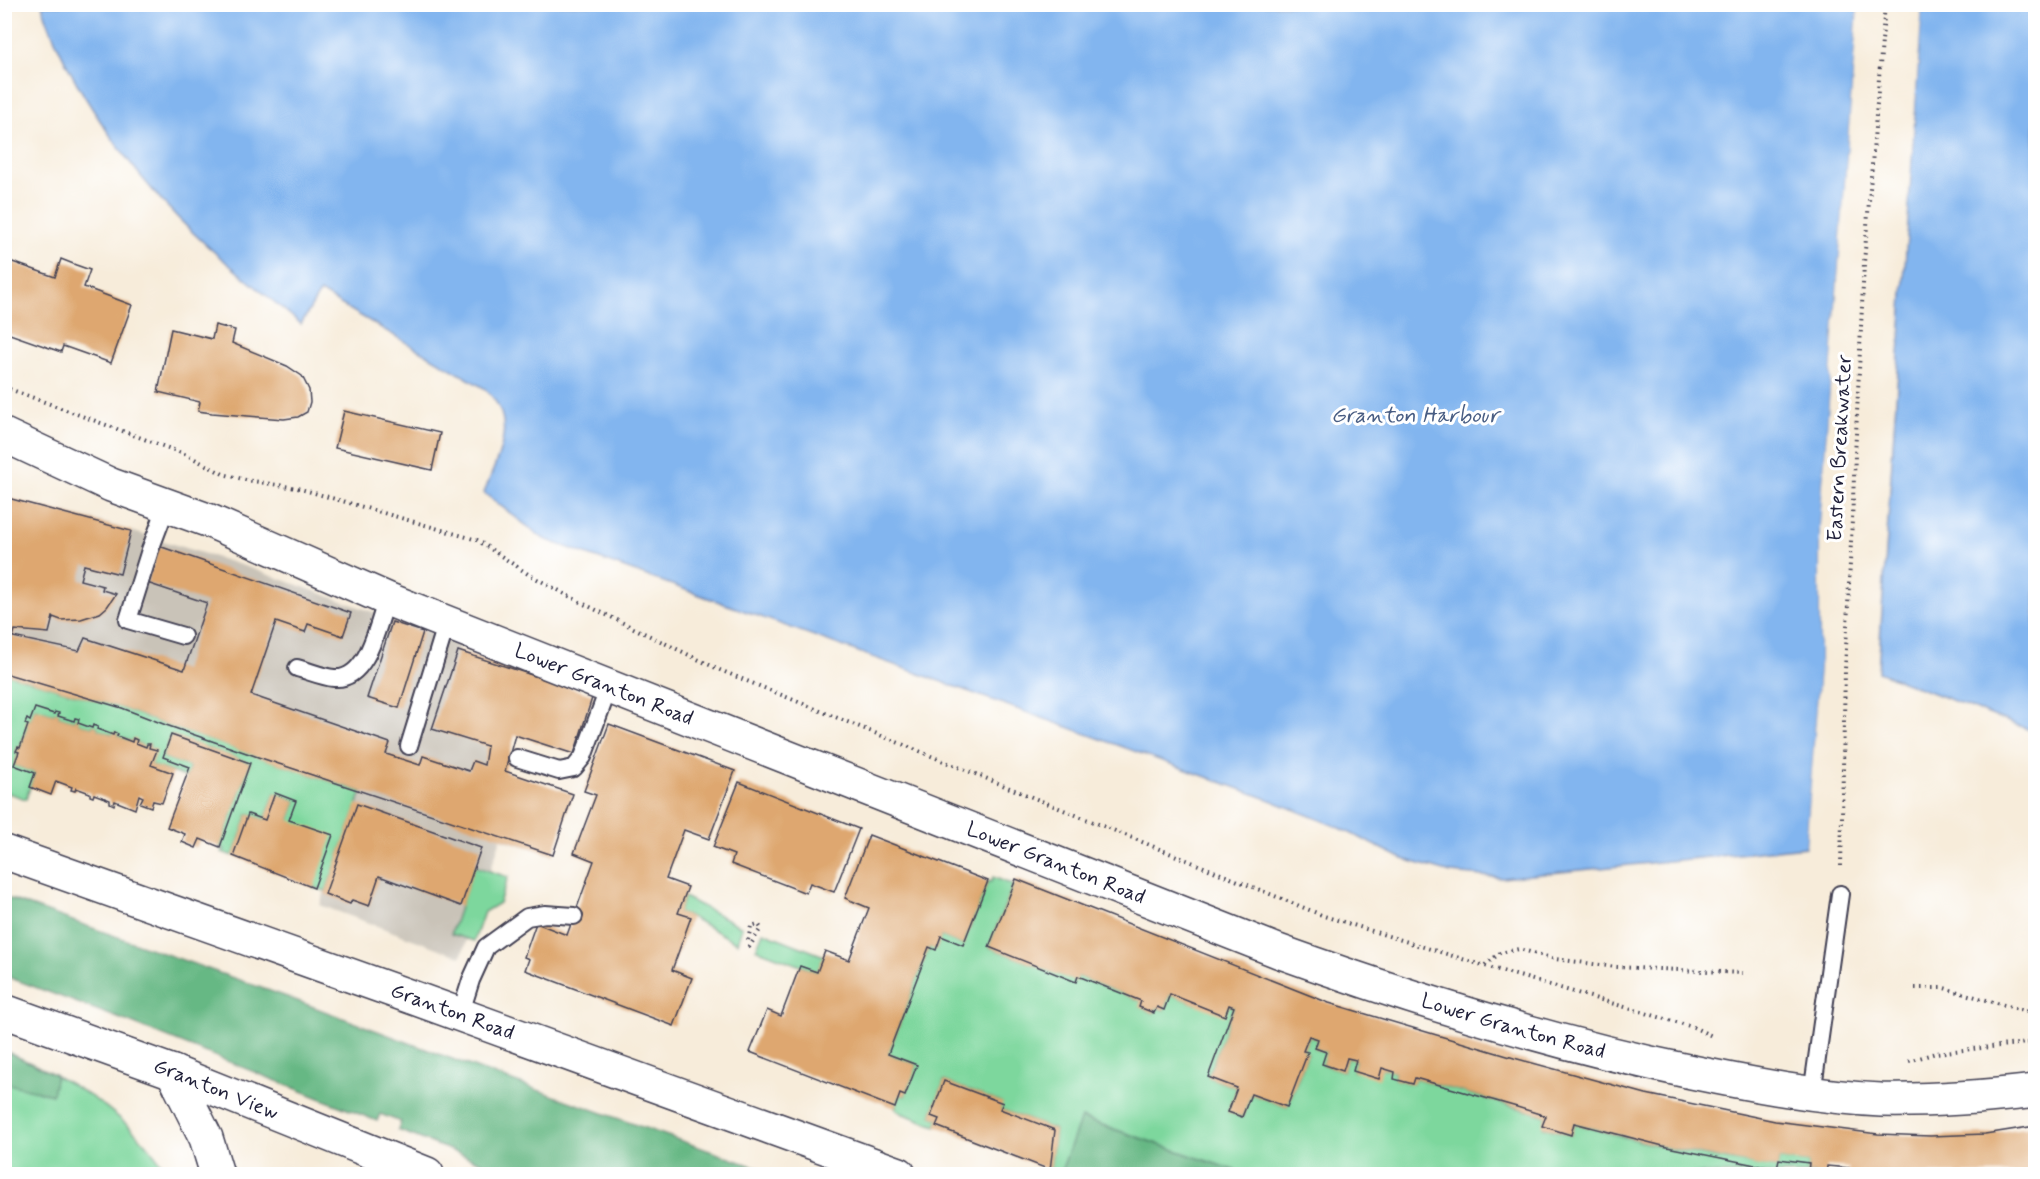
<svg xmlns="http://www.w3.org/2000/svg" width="2040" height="1179" viewBox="0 0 2040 1179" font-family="Mynerve,sans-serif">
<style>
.industrial{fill:#c9c3b8}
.green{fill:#7dd79d;stroke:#507c6c;stroke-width:1.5}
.forest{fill:#66b884;stroke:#446d60;stroke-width:1.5}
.water{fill:#82b5ef;stroke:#526c95;stroke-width:1.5}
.pier{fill:#f7ecda}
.building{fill:#dea76f}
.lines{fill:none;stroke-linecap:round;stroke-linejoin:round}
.lane-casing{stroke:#424053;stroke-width:20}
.street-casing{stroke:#424053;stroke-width:36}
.primary-casing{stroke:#424053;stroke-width:36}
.path{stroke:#424053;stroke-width:4;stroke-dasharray:1.5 4.5;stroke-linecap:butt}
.lane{stroke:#fff;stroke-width:16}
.street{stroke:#fff;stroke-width:33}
.primary{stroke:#fff;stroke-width:33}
.labels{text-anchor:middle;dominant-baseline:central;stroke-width:6;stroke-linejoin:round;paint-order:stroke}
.street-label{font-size:21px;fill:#22223b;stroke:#fff}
.water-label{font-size:22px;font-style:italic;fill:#485d83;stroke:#fff}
</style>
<rect width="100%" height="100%" fill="#fff"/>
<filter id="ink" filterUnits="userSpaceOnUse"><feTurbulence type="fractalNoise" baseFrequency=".0167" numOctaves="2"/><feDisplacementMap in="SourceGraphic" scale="12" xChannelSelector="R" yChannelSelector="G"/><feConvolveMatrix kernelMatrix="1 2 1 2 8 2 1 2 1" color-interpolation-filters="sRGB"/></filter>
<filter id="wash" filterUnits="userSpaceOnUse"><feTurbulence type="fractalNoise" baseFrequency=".008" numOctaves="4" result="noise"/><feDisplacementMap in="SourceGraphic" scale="24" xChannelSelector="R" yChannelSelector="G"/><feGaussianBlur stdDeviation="1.35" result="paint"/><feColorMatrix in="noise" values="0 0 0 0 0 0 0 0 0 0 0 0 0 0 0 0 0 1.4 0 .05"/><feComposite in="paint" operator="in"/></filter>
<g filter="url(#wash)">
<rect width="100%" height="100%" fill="#f7ecda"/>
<path class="industrial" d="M4,497L105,523L247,567L460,643L432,728L487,746L484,765L573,794L553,855L501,839L461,957L320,905L361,791L166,725L122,708L5,673Z"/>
<g class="green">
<path d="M4,673L122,708L166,725L362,792L326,891L314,888L289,820L296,801L275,793L265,820L248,814L233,856L222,852L225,849L220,847L250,763L171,735L163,757L190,767L186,777L151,765L156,750L149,748L150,744H147L146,747L136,743V740L133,739L132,742L117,736L118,734L115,732L113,735L97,729L98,727L93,725L92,728L78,723V719L75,718L74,721L58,716L59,713L55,712L54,714L35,708L30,721L27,720L28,725L20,748L18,747L16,751L19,752L14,765L35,773L26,799L5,792Z"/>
<path d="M474,866L508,877L499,903L484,912L474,941L451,934Z"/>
<path d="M993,877L1013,885L989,947L1075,981L1078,976L1141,1001L1140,1007L1154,1013L1157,1007L1164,1010L1170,994L1196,1004L1229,1005L1234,1007L1208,1077L1237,1088L1228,1112L1242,1117L1251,1094L1287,1107L1308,1053L1303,1051L1309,1036L1318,1039L1315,1048L1326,1052L1322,1064L1343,1071L1347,1058L1356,1060L1353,1071L1382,1068L1395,1072L1394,1079L1413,1084L1415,1078L1546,1116L1543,1127L1571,1135L1574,1123C1641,1143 1709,1158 1777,1168L1779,1159L1809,1163L1808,1173L1818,1174H1245L1082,1118L1060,1174L1050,1170L1055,1130L1000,1109L1002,1103L944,1081L931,1116L939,1119L936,1126L901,1113L895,1108L900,1094L905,1096L917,1065L888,1054L929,947L936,949L941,936L963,945L988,881L991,882Z"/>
<path d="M684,897L742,927L737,943L691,917L678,913Z"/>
<path d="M763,932L824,956L817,972L756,949Z"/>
<path d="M4,1051C68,1079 131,1113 168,1174H5Z"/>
</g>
<g class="forest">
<path d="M5,897L287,997L484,1071L775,1174H512L398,1130L401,1122L380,1114L377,1121L129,1022L5,976Z"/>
<path d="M5,1051L56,1075L52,1095L5,1083Z"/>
<path d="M1081,1118L1245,1174H1060Z"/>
</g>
<g class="water">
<path d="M42,5H1858L1820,525V667L1806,847L1502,878L1451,873L1403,859L1338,827L1265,798L544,539L484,493C498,455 520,421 484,388L320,292L301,324C268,296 233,270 202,241C139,184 67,86 42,5Z"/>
<path d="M1922,5H2035V732L1878,672Z"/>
</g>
<g class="pier">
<path d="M1861,4L1823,526V667L1810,838L1806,847L1820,667V525L1858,5Z"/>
<path d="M1919,4L1922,5L1876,675L1875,672Z"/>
</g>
<g id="blocks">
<g class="building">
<path d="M4,259L55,277L61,259L76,265L90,270L84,287L132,305L111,363L63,346L61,352L4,332Z"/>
<path d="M215,325L235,330L232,343L287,366L302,376L309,390L310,402L307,412L298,417L284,419L212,413L198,411L200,402L158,392L171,329L212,339Z"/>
<path d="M344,411L440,433L432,470L335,448Z"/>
<path d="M4,497L131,531L120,574L84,565L80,580L103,586L102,590L116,594L107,607L100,613L81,619L61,620L53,617L49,633L15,630L13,637L79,651L85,638L184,670L207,603L147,583L159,546L351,613L343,636L308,624L305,632L276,622L251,695L390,743L386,754L420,765L423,756L469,771L473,761L484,765L487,746L432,729L458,651L593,695L574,754L515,735L505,771L573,794L553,855L258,757L166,725L122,708L4,673Z"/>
<path d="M392,622L423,632L399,708L367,698Z"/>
<path d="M35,708L54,714L55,712L59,713L58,716L74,721L75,718L79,719L78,723L92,728L93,725L98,727L97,729L113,735L114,732L118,734L117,736L132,742L133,738L137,740L136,743L146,747L147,744H150L149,748L157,750L151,765L173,773L162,803L153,801L151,807L140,803L143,797L139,795L135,809L115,801L114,805L110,803V800L94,794L93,797L90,796V793L76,788L75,791L71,790L72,787L56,781L51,795L30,787L35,773L14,765L19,752L16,751L18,747L20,748L28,725L25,724L27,719L30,721Z"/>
<path d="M609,724L735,771L709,839L684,830L666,879L688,887L678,913L691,917L672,970L692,978L674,1026L525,970L529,959L524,957L536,923L567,935L594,861L574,853L596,795L584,791Z"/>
<path d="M171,735L250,763L220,847L200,839L196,848L182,842L185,834L167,827L190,767L163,757Z"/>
<path d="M739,782L859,829L834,892L810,883L806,893L731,864L734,855L713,847Z"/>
<path d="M275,793L296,801L289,820L333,835L314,888L233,856L248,814L265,820Z"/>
<path d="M357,804L481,848L461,906L379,876L369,906L352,900L350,904L325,894Z"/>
<path d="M869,835L988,881L963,945L941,936L936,950L929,947L888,1054L917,1065L905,1096L900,1094L895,1108L750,1052L767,1010L781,1016L800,966L817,972L825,951L849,960L869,908L845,898Z"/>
<path d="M1016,879L1329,1003L1514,1058L1646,1094L1775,1121L1878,1134L1930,1136L1985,1134L2036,1126V1174H1848L1849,1168L1827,1166L1826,1174H1818L1808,1173L1809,1163L1779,1159L1777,1168L1760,1166L1667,1147L1574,1123L1571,1135L1542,1126L1546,1116L1517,1107L1415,1078L1413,1084L1394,1079L1395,1072L1382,1068L1379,1079L1353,1071L1356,1060L1347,1058L1343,1071L1322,1064L1326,1052L1315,1048L1318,1039L1309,1036L1303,1051L1308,1052L1287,1107L1251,1094L1242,1117L1228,1112L1237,1088L1208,1077L1234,1007L1229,1005L1225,1016L1170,994L1164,1010L1157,1007L1154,1013L1139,1007L1141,1001L1078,976L1076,982L989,947Z"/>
<path d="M944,1081L1003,1103L1000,1109L1055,1130L1050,1170L936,1126L939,1119L931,1116Z"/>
</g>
</g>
</g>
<g filter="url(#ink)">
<use href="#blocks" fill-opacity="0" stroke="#424053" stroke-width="1.5"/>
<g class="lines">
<g class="lane-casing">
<g id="lane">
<path d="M167,505L150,550L128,620L183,636"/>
<path d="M297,668C309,671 322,677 334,678C368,681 378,623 387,599"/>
<path d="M409,746L447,622"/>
<path d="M517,758L559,771L574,768L583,757L609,687"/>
<path d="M460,1015L471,980L486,947L527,917L545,914L574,916"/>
<path d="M1812,1094L1840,894"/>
</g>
</g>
<g class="street-casing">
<g id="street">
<path id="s1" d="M4,1011L173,1072L427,1174"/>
<path d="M173,1072L206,1138L217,1174"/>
</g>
</g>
<g class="primary-casing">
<g id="primary">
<path id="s2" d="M4,435L111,485L210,521L387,599L1278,951C1414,1000 1551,1043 1692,1072C1755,1085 1818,1097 1881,1100C1933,1101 1984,1097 2036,1091"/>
<path id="s3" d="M4,852L414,998L899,1174"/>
</g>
</g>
<g class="path">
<path d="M4,387L187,455L223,474L246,480L297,488L477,540L528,574L582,603L720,670L1324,916L1485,966L1693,1027L1714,1037"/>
<path d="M1841,866L1845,670L1864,263L1885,4"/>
<path d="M748,940L751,926L758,924L761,928L748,949"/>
<path d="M1485,965L1500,953L1519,949L1555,959L1616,967L1743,973"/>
<path d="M1915,988H1944L2036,1014"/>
<path d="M1909,1061L1936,1053L2036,1042"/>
</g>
<use href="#lane" class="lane"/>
<use href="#street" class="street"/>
<use href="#primary" class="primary"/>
</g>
</g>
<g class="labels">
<g class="street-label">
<text transform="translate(1840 448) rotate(-87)">Eastern Breakwater</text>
<text stroke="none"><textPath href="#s2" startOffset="650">Lower Granton Road</textPath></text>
<text stroke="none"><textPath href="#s2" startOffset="1136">Lower Granton Road</textPath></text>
<text stroke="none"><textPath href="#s3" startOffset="476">Granton Road</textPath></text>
<text stroke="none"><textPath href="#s2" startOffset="1622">Lower Granton Road</textPath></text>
<text stroke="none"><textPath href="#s1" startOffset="226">Granton View</textPath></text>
</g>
<g class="water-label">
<text x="1415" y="416">Granton Harbour</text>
</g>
</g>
<rect width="2040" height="1179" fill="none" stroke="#fff" stroke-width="24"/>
</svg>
